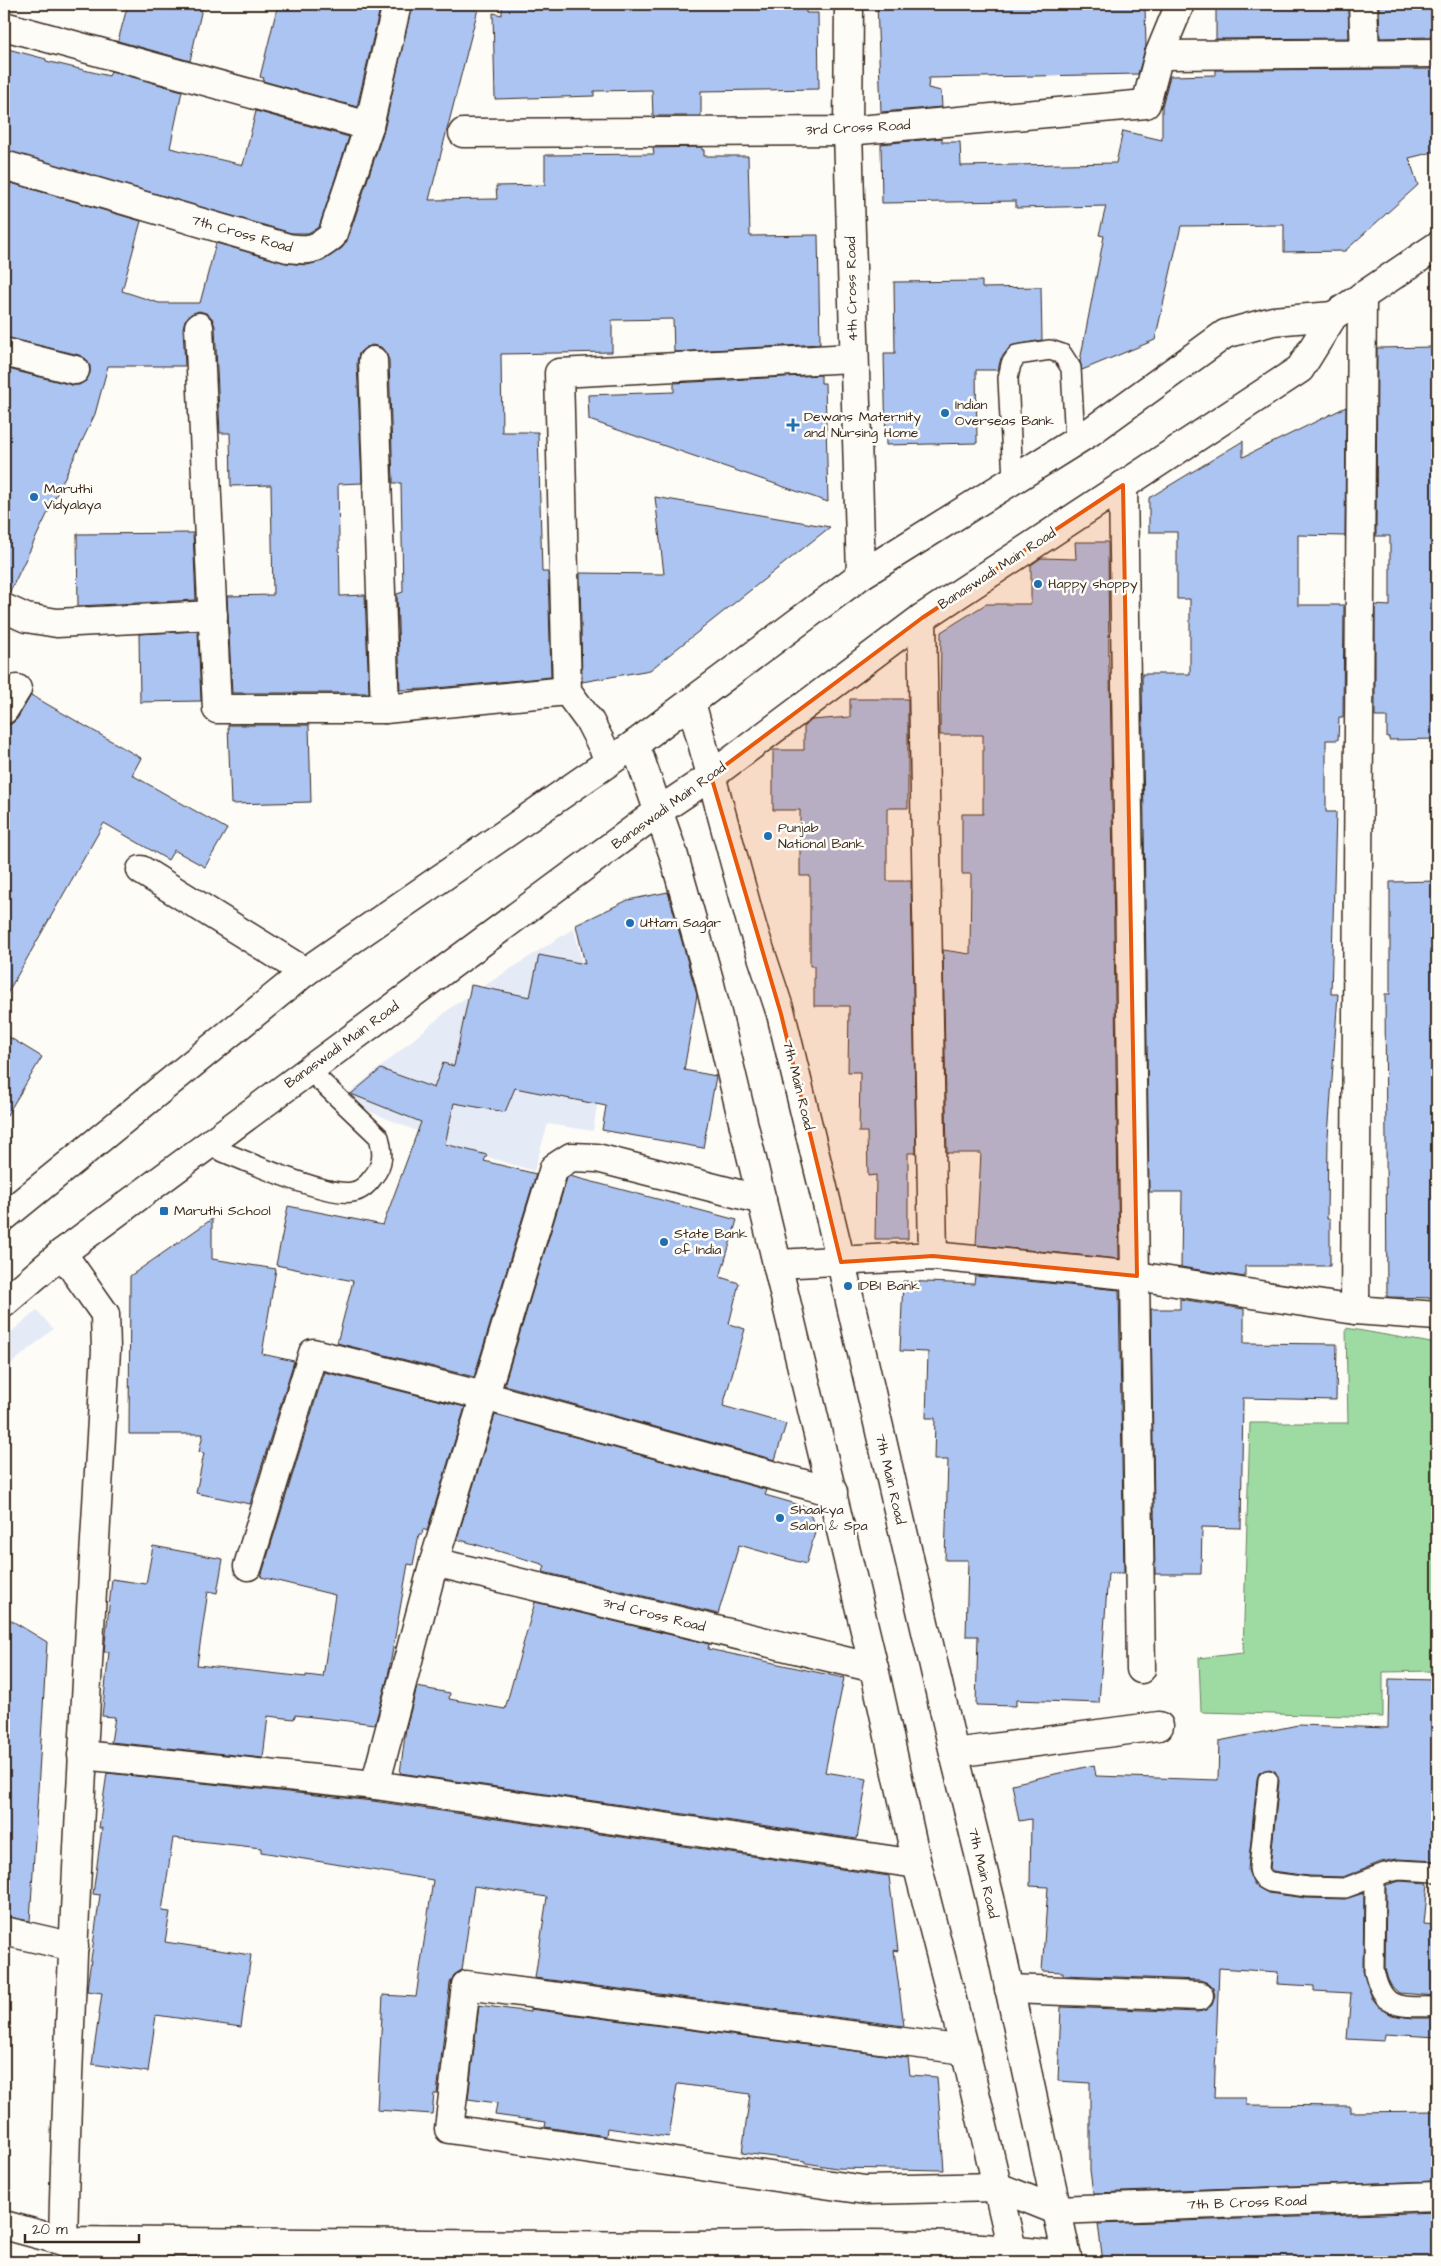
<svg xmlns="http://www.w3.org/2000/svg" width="1441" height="2266" viewBox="0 0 1441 2266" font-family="'Architects Daughter',sans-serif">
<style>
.built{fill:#e5ebf6}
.green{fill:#9edba3;stroke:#6c8260}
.building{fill:#acc4f2;stroke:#3b2a1e}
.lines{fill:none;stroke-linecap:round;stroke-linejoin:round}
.lane-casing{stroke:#3b2a1e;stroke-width:22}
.street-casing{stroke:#3b2a1e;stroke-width:31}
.secondary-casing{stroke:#3b2a1e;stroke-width:31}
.primary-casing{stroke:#3b2a1e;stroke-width:31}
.lane{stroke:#fdfcf7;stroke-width:19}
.street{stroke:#fdfcf7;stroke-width:28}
.secondary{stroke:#fdfcf7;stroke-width:28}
.primary{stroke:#fdfcf7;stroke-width:28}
.marked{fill:#e8590c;fill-opacity:0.2;stroke:#e8590c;stroke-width:4;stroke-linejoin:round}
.poi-dot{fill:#1f6fb2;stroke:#fdfcf7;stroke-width:2}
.labels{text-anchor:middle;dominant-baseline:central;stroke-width:5;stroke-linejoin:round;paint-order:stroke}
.street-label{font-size:14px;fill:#3b2a1e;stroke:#fdfcf7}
.poi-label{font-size:14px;fill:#3b2a1e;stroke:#fdfcf7;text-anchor:start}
</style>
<rect width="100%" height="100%" fill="#fdfcf7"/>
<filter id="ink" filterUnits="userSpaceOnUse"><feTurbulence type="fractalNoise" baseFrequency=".02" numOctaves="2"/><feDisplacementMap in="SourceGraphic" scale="10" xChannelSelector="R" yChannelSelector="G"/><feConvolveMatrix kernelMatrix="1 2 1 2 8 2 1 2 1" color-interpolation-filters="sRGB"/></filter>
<g filter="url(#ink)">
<g class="built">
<path d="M574,928L584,973L619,968L593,1131L548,1124L534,1171L461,1149L341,1100L453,1006Z"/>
<path d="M37,1310L53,1329L4,1370V1338Z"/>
</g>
<path class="green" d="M1346,1328L1437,1344V1671L1383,1672V1717L1201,1712L1199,1658L1243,1653L1250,1423H1348Z"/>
<g class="building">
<path d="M128,4H203L190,61L118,41Z"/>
<path d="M278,4H381L357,107L263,81L264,78L260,77Z"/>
<path d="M412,4H457L478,9L429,200L497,199L496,186L545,185V155L654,154L653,148L702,147V150H704V156H748L750,236L818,235L820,344L674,352L673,319L612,320V352L501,354L502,432H538L542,572H548L551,677L426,689L400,690L397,594L403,592L401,483H393L389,360L386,353L381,347L372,345L365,348L359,353L357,362L362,483L338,484L340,596L365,595L369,693H232L227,596L273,595L271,485L231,486L230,433H220L215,326L212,318L206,313L199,311L191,314L185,320L183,328L185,366H108L95,414L9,594L4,593V368L72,385H79L86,381L90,373V366L86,359L79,355L4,337V210L11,183L141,221L122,291L159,303H200L216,243L286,263L307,265L323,261L342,248L347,241L384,130Z"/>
<path d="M502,4H806V13H818L819,89L701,91V116H653L652,90L594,91V96L495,99L493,13L502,15Z"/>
<path d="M877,4H1136V7H1145L1146,46L1138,74L929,78L928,88L941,91L942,107L881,112Z"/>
<path d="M1216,4H1348L1349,38L1216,39Z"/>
<path d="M1379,4H1434L1435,37L1380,38Z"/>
<path d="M4,48L46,59V61L109,76L111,71L182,91L170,148L243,165L256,111L349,137L319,227L308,233H291L4,150Z"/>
<path d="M1435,69V74H1437V151L1409,158L1418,185L1345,251L1284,252V225L1181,226L1155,340L1082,370L1080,361L1104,236L1099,235L1106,206L1016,208V201L882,203L881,144L942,138V142H960L961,166L1116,163L1123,131L1162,140V106L1170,76L1216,75V70Z"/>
<path d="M982,281V288L1041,287L1042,340L1011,346L1001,358L998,370H976L977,443L886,445L884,353H895L894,282Z"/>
<path d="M1435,347V422H1437V739L1389,740V737H1387V717H1375V605L1390,606V536H1376L1377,348Z"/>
<path d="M821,375V383H825L828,502L589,420L588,395L674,392V383Z"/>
<path d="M1346,407L1345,536L1298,535V605H1344L1343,717H1339L1338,740H1326V812H1336L1331,994H1338L1328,1137L1327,1219H1330V1266H1245V1277L1181,1267L1182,1192H1149L1142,674H1190V599H1177V532H1149V498L1243,441V457Z"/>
<path d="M655,497L830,527L650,670L582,682L580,573L664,574Z"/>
<path d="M193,533L196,600L78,606L77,534Z"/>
<path d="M1075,542H1108L1109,674H1110L1119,1259L976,1245L981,1153H947L943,950L970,954L971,874H962V814H983V735H940L941,632L986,604H1031V565L1041,558L1076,559Z"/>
<path d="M198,631L201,701L140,702L139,634Z"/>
<path d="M31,695L141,758L132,775L227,829L205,867L174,850L168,860L104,823L4,999V726L11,724L17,719Z"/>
<path d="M850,699H908V808H887V881H911L916,1153H908V1239H875L876,1175L868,1176L867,1132H859L860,1072H848L849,1006H814V966H810V876H800V810H773V750H804V726L812,720L850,717Z"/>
<path d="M228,725H309L311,802L231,804Z"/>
<path d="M1437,881V1298L1387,1297L1385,994H1390V882Z"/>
<path d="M668,892L697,995L684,1070L716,1076L703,1148L602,1130L606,1106L515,1088L505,1112L454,1103L445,1144L487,1155L484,1161L536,1174L474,1377L337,1343L353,1281L276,1265L288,1206L383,1225L421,1122L351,1094L381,1069L434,1088L443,1063L454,1066L471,985L530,997L539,955L585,964L576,925L628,900Z"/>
<path d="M4,1034L42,1057L4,1120Z"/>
<path d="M570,1176L737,1220L720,1277L739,1283L729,1324L745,1329L723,1406L786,1424L775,1460L504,1385L567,1178Z"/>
<path d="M212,1219V1259L276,1269L262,1354L294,1361L250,1504L196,1493L204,1453L199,1452L203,1434H129L130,1276Z"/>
<path d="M975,1276L1119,1290L1124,1573H1108L1099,1703L1016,1700V1706L976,1705L978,1636H966L968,1560H945L948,1460H934L935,1418H926L928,1352L900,1351L903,1281L974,1284Z"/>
<path d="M1180,1299L1244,1309V1343L1337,1344L1336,1400L1243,1398L1241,1528L1202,1527L1201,1574H1155L1151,1309H1180Z"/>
<path d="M324,1372L465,1407L427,1531L423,1529L422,1534H419L413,1565L408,1564L388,1676L375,1724L295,1715L294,1719L268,1716L263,1758L111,1742L115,1717L102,1716L109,1652H104L112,1579L146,1584L153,1546L223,1559L217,1593L208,1591L197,1665L306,1677V1675L323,1677L335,1595L261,1577Z"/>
<path d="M495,1415L767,1490L765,1495L807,1507L816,1529L806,1564L739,1545L718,1614L543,1572L545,1566L542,1564L457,1539Z"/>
<path d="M535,1602L709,1644L708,1649L844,1678L825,1772L867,1779L857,1839L400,1773L406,1728L417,1687L450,1693L449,1699L505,1709Z"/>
<path d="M4,1616L47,1642L30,1921L4,1916Z"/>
<path d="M1389,1679L1437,1680V1861L1397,1859L1381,1862L1343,1877L1308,1876L1273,1871L1270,1868L1279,1781L1275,1771L1269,1769L1259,1773L1257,1779L1248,1870L1254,1885L1268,1893L1306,1898L1345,1899L1364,1893L1363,1970L1372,1998L1380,2008L1392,2015L1412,2018H1437V2037L1385,2034L1384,2041L1347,2039L1351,1993L1314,1991V1986L1277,1984L1278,1972L1219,1968L1214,2098H1246V2105L1350,2106V2112L1437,2111V2181L1093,2193L1090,2170V2083L1058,2081L1061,2007L1198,2012L1206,2010L1212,2005L1215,1996L1213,1988L1208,1983L1200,1980L1063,1975V1972L1042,1971L1048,1887L1030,1886L1031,1819L1019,1821L1012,1784L1094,1765L1096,1776L1218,1780L1219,1741L1298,1725L1388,1728Z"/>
<path d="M107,1773L373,1801L889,1876L898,1951L894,1950L904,2026L535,1978L547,1897L474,1886L462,1970L454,1975L450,1983L437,2094H434L432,2114L377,2110L383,1995L416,1997L433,1880L261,1852V1848L173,1838L162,1911L170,1912L165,1942L251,1955L241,2027L156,2015L148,2072L92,2064L102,1993L87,1991L88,1981L100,1895L93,1894L102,1828H99Z"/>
<path d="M1400,1881L1428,1883L1424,1924L1437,1925V1996L1399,1993L1392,1987L1388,1980L1385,1969L1386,1885Z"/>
<path d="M479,2005L530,2012V2009L908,2058L910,2075L937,2077L944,2170L836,2168L806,2163V2161L742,2153L750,2094L679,2084L677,2085L669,2137L607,2128L606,2136L545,2127L546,2122L495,2115L497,2103L468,2099Z"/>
<path d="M1437,2212V2262H1103L1098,2224Z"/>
</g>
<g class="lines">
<g class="lane-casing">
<g id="lane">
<path d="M1013,480L1008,378L1011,364L1017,355L1050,350L1062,354L1071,368L1075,441"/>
<path d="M206,1145C237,1157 324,1197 352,1192C361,1191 368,1184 373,1177C384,1164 383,1152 379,1137L309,1070"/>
<path d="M1268,1780L1259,1868C1260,1876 1263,1879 1270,1882L1307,1887L1345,1888L1385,1873L1399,1870L1437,1872"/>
<path d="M1375,1877L1374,1970C1383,2012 1400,2006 1437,2007"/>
</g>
</g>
<g class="street-casing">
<g id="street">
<path d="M1363,4L1365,52"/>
<path d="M4,26L369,126"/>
<path d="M1159,55L1437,53"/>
<path d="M463,133L848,131L1146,104L1159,55L1180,4"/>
<path d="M4,165L288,248C308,251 316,250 332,236L369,126L397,4"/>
<path d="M199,327L217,709H385L567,691"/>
<path d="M4,352L75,370"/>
<path d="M373,361L385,709"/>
<path d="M1123,485L1141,1669"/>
<path d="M4,608L26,618L57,623L213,615"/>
<path d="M922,618L933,1256"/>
<path d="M4,710L17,689"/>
<path d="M610,761L590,722L567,691L559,373L853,358"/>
<path d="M141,870L305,972"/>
<path d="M62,1253L105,1314L106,1350C89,1647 70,1943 63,2241"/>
<path d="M777,1264L933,1256L1137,1276L1355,1310L1437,1316"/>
<path d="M1355,1310L1362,296"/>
<path d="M434,1562L874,1668"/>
<path d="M248,1566L313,1353L484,1396L833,1492"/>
<path d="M954,1753L1159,1726"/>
<path d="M82,1755L375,1785L917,1864"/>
<path d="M375,1785L434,1562L554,1168L571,1157L597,1158L762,1200"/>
<path d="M4,1931L74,1947"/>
<path d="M1009,1989L1199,1996"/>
<path d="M965,2050L466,1985L449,2129L865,2190L998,2187L1056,2210L1437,2196"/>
<path d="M4,2225L63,2241C265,2244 467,2246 669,2246C802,2246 935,2237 1067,2257"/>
</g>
</g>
<g class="secondary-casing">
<g id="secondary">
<path d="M849,4L848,131L861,575"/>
<path d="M691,702L752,926L781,1014L841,1262L954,1753L990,1898L1068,2262"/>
<path d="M635,744L673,853L709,980L874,1668L917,1864L965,2050L1015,2262"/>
</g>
</g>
<g class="primary-casing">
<g id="primary">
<path d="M4,1217L305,972L635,744L861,575L1090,432L1225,334L1273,321L1333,316"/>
<path d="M4,1303L62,1253L659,811L711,776L922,618L1300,369L1333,316L1437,246"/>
</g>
</g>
<use href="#lane" class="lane"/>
<use href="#street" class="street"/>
<use href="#secondary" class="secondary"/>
<use href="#primary" class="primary"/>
</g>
</g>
<path class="marked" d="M1123,485L1137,1276L933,1256L841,1262L781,1014L711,776L922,618Z"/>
<g class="poi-dot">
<circle cx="945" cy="413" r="5"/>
<path d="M790.5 417.5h5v5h5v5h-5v5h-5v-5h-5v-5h5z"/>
<circle cx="34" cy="497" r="5"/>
<circle cx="1038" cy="584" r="5"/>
<circle cx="768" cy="836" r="5"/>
<circle cx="630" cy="923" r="5"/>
<rect x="159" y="1206" width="10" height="10" rx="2.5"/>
<circle cx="664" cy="1242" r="5"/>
<circle cx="848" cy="1286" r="5"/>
<circle cx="780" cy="1518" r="5"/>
</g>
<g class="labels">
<g class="street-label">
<text transform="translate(858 128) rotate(-3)">3rd Cross Road</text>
<text transform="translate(242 234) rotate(16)">7th Cross Road</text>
<text transform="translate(852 289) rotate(-91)">4th Cross Road</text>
<text transform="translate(997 569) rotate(-33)">Banaswadi Main Road</text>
<text transform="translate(669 806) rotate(-36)">Banaswadi Main Road</text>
<text transform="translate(342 1045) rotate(-36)">Banaswadi Main Road</text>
<text transform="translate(798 1085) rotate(76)">7th Main Road</text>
<text transform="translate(890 1479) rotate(77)">7th Main Road</text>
<text transform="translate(654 1615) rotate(14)">3rd Cross Road</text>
<text transform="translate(983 1873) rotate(77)">7th Main Road</text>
<text transform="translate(1247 2203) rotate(-2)">7th B Cross Road</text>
</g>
<g class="poi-label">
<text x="955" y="405">Indian<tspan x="955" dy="16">Overseas Bank</tspan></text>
<text x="804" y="417">Dewans Maternity<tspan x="804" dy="16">and Nursing Home</tspan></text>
<text x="44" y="489">Maruthi<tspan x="44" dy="16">Vidyalaya</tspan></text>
<text x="1048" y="584">Happy shoppy</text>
<text x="778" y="828">Punjab<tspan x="778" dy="16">National Bank</tspan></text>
<text x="640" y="923">Uttam Sagar</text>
<text x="174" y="1211">Maruthi School</text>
<text x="674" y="1234">State Bank<tspan x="674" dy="16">of India</tspan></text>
<text x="858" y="1286">IDBI Bank</text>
<text x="790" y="1510">Shaakya<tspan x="790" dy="16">Salon &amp; Spa</tspan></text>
</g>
</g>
<rect width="1441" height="2266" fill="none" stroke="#fdfcf7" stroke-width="20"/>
<rect x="10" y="10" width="1421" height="2246" fill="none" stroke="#3b2a1e" stroke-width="2" filter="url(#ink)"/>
<path d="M25 2234v8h114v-8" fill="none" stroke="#3b2a1e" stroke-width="2.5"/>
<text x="32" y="2234" font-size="15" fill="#3b2a1e" stroke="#fdfcf7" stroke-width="4" paint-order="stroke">20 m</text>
</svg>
